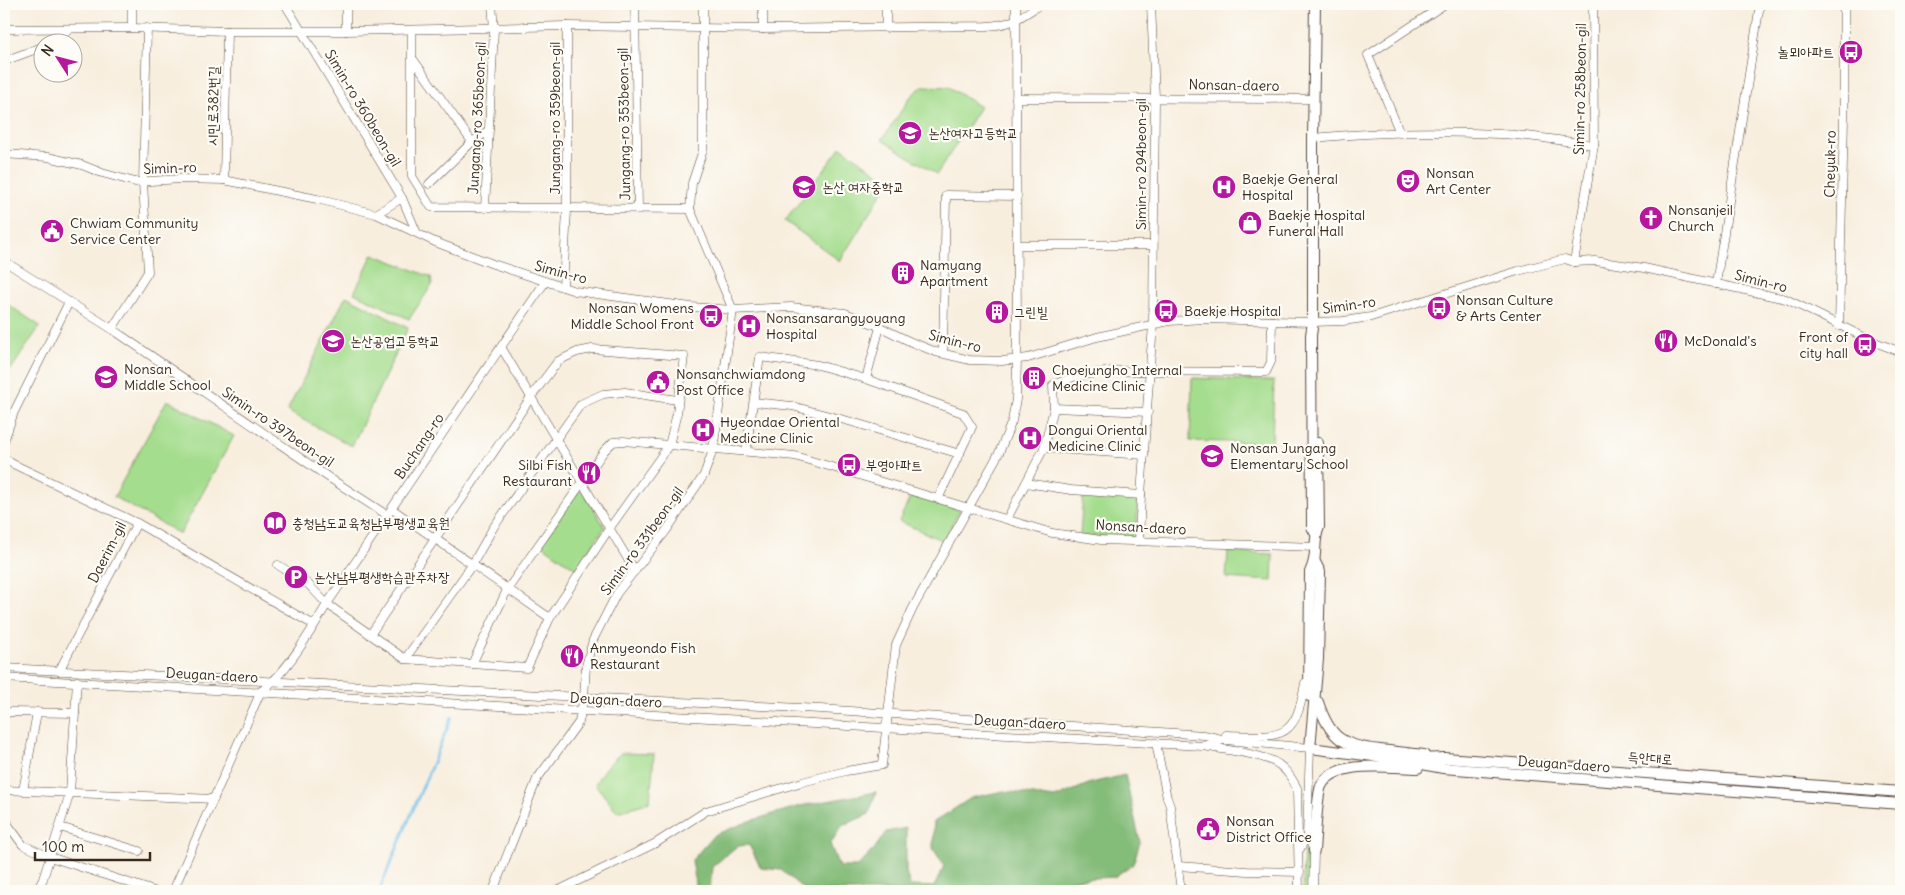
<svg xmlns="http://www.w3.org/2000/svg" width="1905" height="895" viewBox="0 0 1905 895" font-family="Delius,'Poor Story',sans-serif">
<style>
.green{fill:#a5dd8e;stroke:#708456}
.forest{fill:#84bc79;stroke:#60734c}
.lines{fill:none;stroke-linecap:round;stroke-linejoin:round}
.stream{stroke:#6dbfe8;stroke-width:2.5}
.minor-casing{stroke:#57473b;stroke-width:9}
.major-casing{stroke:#57473b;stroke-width:12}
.minor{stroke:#fff;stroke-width:8}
.major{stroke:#fff;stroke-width:10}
.labels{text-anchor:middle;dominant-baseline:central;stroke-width:4.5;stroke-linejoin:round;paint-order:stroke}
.poi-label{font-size:14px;fill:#3b2a1e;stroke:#fdfcf7;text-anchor:start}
.street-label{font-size:14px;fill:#3b2a1e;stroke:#fdfcf7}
</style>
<rect width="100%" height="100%" fill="#fdfcf7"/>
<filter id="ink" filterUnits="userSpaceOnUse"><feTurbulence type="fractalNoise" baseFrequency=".02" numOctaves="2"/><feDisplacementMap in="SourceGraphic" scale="10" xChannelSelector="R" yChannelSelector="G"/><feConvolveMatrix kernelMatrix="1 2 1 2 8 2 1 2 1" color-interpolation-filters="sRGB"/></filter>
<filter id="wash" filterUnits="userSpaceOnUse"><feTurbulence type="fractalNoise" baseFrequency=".0096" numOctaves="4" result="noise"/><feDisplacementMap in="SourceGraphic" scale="20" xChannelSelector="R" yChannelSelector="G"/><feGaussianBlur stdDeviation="1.12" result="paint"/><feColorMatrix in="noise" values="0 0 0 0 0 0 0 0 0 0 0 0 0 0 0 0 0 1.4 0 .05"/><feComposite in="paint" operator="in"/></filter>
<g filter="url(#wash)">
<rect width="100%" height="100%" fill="#f8eede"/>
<g class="green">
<path d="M923,86L949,87L980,107L937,174L882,140L911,96Z"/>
<path d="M841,147L889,181L840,261L785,221Z"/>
<path d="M373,254L431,277L432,285L409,319L354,293Z"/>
<path d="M346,296L408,328L352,446L287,411Z"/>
<path d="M4,302L40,326L12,368L4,371Z"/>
<path d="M1192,378L1274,381L1272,443L1190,441Z"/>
<path d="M167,400L234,436L180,534L114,497Z"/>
<path d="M581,488L605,527L576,569L541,544Z"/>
<path d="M1083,494L1138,498L1136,538L1080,536Z"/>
<path d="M911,496L960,510L943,541L899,521Z"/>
<path d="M1228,552L1273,554L1272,581L1226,578Z"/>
<path d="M621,753L654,754L650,802L617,812L595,784L605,768Z"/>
<path d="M1304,851H1309V891H1303Z"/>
</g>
<path class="forest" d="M1125,775L1140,842L1133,864L1114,877L1077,879L1032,889L1030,891H806L781,870L761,868L749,845L737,846L712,867L710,891H697L692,860L714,835L750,821L800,806L876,792L869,814L842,826L830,844L839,867H857L875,848L886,832L906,828V872L910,886L934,887L944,866L933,848L934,822L971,798L1003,791L1055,798L1091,783Z"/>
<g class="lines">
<path class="stream" d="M379,891L452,717"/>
</g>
</g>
<g filter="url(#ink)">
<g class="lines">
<g class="minor-casing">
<g id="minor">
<path d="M285,4L402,198L416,231"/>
<path d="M346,4V31"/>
<path d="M635,4L638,210"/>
<path d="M703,4V150L692,183L690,209L733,310"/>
<path d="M763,4V29"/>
<path d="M132,28V4"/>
<path d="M886,28V4"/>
<path d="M4,29L132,28L227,31H346L567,26L763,29L986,26C1013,25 1020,17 1041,4"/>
<path d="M412,30V176L431,207L690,209"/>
<path d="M49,42L69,30"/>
<path d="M413,59L472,142L489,130"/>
<path d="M4,61L42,47"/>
<path d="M1016,98L1313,99"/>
<path d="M1400,133L1368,55L1445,4"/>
<path d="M1313,138C1374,132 1438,131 1499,134C1531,135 1563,141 1594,145"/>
<path d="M4,154L48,157L82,165L102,173L135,182L180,179L224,180L317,199L376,214L435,242L493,264L575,291L691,307L733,310L791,307L845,313L876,325L911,342L936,352L970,360L1002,361L1028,358L1097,337L1169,321L1205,319L1313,322L1343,321L1371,317L1518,271L1565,259L1574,262L1595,261L1644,268L1786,299L1872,341L1901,352"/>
<path d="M224,180L227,31"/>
<path d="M429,184L472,142"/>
<path d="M485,208L494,29L492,4"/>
<path d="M376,214L402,198"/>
<path d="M1017,245H1153"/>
<path d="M4,261L112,329L328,477L387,515"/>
<path d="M1574,262L1594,145L1593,4"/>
<path d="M1716,284L1760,4"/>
<path d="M563,287L567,210V26"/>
<path d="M1839,326L1844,118V4"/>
<path d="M112,329L148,272L143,182L147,28"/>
<path d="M501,347L635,571"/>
<path d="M943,353L946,195L1017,196"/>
<path d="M866,379L880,327"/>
<path d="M754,402L792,406L852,422L960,454"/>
<path d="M1054,408L1148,412"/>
<path d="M4,441L14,412L69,302"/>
<path d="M1044,448L1144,455"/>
<path d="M746,451L760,357L818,365L866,379L963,413L972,427L938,499"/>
<path d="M4,457L11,463L137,523L314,625"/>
<path d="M1026,483L1071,490L1141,495"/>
<path d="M392,509L550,618"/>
<path d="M1007,519L1044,448L1054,408L1053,385L1076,376L1112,371L1266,372L1271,362L1272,321"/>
<path d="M1139,541L1141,495L1153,324L1155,98L1151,4"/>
<path d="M278,565L308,584L327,604L405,659L527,668L550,618L609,529L669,445L677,413L684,356L592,349L577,352L558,361L531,397L370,635"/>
<path d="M405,659L472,565L493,528L581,404L603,394L625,392L677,400"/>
<path d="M472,664L507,590L604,451L613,442L623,441L795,456L1052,533L1101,540L1316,547"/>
<path d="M4,668L820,709L1204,735L1226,740L1310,748L1307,835L1300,849"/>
<path d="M59,671L137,523"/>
<path d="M4,678L1202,746L1224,740"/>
<path d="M4,715L10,712L75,713"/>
<path d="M1226,735C1279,736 1295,744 1305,683"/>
<path d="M1156,743L1167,798L1170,806L1181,891"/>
<path d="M1204,746C1225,750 1260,753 1278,764C1287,770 1292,779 1297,788L1299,891"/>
<path d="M4,790L214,799"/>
<path d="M23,791L37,712"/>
<path d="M4,814L9,826L23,845L50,857L154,891"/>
<path d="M60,827L139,851"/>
<path d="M1312,846L1314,851L1313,891"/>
<path d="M1178,866L1247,871L1300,872"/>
<path d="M37,891L43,879L70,793L77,681"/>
<path d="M173,891L261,691C286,674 311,631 327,604L545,282"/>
<path d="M493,891L537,779L579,722L584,697L586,666L593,640L617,593L666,531L704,475L713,450L733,310"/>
<path d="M557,891L656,843L706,811L802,782L846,771L882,765L896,645L913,608L999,453L1012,421L1016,399L1017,359L1016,4"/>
</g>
</g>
<g class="major-casing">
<g id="major">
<path d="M1315,4L1313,138V322L1311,335L1312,527L1316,534"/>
<path d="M1315,562L1320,572L1318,659L1310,748L1397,759L1443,768L1901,804"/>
<path d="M1309,696L1310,572C1319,555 1312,543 1319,527L1318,443"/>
<path d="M1318,702C1330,739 1343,746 1380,750C1395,752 1409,753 1424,755"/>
<path d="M1416,759L1445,758L1901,792"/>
<path d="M1314,851C1315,838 1317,796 1321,786C1335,758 1392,768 1418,768"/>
</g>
</g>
<use href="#minor" class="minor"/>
<use href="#major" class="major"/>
</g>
</g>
<defs>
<g id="bus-disc" transform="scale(1.25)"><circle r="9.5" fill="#b5179e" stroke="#fdfcf7"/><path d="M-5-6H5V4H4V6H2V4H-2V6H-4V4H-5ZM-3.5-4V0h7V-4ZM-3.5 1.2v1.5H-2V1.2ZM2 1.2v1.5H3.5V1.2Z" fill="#fff"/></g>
<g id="school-disc" transform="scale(1.25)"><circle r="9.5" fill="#b5179e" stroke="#fdfcf7"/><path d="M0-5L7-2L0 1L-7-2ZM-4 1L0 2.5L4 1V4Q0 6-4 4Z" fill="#fff"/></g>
<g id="theatre-disc" transform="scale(1.25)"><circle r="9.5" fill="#b5179e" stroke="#fdfcf7"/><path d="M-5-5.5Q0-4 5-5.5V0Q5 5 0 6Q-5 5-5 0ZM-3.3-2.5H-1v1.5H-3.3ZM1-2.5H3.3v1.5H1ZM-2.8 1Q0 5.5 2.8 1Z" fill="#fff"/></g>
<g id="hospital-disc" transform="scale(1.25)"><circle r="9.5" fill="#b5179e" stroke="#fdfcf7"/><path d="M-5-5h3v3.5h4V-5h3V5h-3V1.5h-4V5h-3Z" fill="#fff"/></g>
<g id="church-disc" transform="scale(1.25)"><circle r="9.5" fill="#b5179e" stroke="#fdfcf7"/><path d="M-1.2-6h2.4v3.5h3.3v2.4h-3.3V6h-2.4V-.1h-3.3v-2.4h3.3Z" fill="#fff"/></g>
<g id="shop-disc" transform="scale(1.25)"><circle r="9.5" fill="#b5179e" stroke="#fdfcf7"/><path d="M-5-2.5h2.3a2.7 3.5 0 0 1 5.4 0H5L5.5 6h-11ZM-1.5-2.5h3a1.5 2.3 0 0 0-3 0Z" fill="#fff"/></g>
<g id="civic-disc" transform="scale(1.25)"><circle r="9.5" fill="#b5179e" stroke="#fdfcf7"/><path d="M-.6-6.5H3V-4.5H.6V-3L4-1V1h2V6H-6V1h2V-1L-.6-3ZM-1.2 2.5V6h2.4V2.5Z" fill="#fff"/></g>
<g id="building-disc" transform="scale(1.25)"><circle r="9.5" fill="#b5179e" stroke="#fdfcf7"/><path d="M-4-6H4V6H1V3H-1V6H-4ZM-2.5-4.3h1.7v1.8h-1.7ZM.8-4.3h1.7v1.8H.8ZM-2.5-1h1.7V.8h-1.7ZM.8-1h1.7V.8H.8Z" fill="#fff"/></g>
<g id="restaurant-disc" transform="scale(1.25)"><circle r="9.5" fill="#b5179e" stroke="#fdfcf7"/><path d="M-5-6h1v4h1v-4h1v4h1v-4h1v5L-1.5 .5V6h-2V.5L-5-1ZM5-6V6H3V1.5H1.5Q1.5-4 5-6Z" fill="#fff"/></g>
<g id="library-disc" transform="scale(1.25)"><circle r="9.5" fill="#b5179e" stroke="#fdfcf7"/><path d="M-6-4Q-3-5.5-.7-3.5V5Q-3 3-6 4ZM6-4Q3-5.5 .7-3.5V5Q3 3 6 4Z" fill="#fff"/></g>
<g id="parking-disc" transform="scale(1.25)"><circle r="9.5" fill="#b5179e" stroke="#fdfcf7"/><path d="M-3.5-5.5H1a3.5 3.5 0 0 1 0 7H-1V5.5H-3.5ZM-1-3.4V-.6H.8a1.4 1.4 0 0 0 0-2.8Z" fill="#fff"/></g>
</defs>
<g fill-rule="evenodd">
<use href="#bus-disc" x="1851" y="52"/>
<use href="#school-disc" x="910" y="133"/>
<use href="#theatre-disc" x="1408" y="181"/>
<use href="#school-disc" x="804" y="187"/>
<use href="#hospital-disc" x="1224" y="187"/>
<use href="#church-disc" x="1651" y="218"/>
<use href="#shop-disc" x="1250" y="223"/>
<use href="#civic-disc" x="52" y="231"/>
<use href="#building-disc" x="903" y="273"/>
<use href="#bus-disc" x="1439" y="308"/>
<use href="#bus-disc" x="1166" y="311"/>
<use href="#building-disc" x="997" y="312"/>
<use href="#bus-disc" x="711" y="316"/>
<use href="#hospital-disc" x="749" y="326"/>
<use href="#school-disc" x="333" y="341"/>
<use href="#restaurant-disc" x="1666" y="341"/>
<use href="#bus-disc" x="1865" y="345"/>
<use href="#school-disc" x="106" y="377"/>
<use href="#building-disc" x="1034" y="378"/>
<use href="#civic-disc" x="658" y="382"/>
<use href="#hospital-disc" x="703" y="430"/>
<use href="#hospital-disc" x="1030" y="438"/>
<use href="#school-disc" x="1212" y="456"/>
<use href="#bus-disc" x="849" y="465"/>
<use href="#restaurant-disc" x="589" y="473"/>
<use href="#library-disc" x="275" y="523"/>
<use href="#parking-disc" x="296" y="577"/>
<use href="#restaurant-disc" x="572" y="656"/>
<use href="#civic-disc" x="1208" y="829"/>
</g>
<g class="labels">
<g class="poi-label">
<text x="1834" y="52" text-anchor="end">놀뫼아파트</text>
<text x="928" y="133">논산여자고등학교</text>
<text x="1426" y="173">Nonsan<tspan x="1426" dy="16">Art Center</tspan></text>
<text x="1242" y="179">Baekje General<tspan x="1242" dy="16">Hospital</tspan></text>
<text x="822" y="187">논산 여자중학교</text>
<text x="1668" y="210">Nonsanjeil<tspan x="1668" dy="16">Church</tspan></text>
<text x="1268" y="215">Baekje Hospital<tspan x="1268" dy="16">Funeral Hall</tspan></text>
<text x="70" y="223">Chwiam Community<tspan x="70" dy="16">Service Center</tspan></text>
<text x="920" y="265">Namyang<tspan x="920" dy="16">Apartment</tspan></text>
<text x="1456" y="300">Nonsan Culture<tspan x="1456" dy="16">&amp; Arts Center</tspan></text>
<text x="694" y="308" text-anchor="end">Nonsan Womens<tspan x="694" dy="16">Middle School Front</tspan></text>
<text x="1184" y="311">Baekje Hospital</text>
<text x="1014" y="312">그린빌</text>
<text x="766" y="318">Nonsansarangyoyang<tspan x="766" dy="16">Hospital</tspan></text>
<text x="1848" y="337" text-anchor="end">Front of<tspan x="1848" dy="16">city hall</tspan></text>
<text x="350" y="341">논산공업고등학교</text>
<text x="1684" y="341">McDonald's</text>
<text x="124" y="369">Nonsan<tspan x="124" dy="16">Middle School</tspan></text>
<text x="1052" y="370">Choejungho Internal<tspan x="1052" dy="16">Medicine Clinic</tspan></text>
<text x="676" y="374">Nonsanchwiamdong<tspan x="676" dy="16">Post Office</tspan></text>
<text x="720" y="422">Hyeondae Oriental<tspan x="720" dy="16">Medicine Clinic</tspan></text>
<text x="1048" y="430">Dongui Oriental<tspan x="1048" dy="16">Medicine Clinic</tspan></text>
<text x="1230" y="448">Nonsan Jungang<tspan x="1230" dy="16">Elementary School</tspan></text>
<text x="572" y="465" text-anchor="end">Silbi Fish<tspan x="572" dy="16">Restaurant</tspan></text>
<text x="866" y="465">부영아파트</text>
<text x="292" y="523">충청남도교육청남부평생교육원</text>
<text x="314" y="577">논산남부평생학습관주차장</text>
<text x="590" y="648">Anmyeondo Fish<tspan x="590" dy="16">Restaurant</tspan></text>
<text x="1226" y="821">Nonsan<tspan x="1226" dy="16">District Office</tspan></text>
</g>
<g class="street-label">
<text transform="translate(1234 85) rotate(1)">Nonsan-daero</text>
<text transform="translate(1580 89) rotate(-89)">Simin-ro 258beon-gil</text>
<text transform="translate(213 106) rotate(-89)">시민로382번길</text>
<text transform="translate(363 108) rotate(59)">Simin-ro 360beon-gil</text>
<text transform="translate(477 118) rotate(-87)">Jungang-ro 365beon-gil</text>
<text transform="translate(555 118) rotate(-90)">Jungang-ro 359beon-gil</text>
<text transform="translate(624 124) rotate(-91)">Jungang-ro 353beon-gil</text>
<text transform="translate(1141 164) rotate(-90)">Simin-ro 294beon-gil</text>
<text transform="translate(1830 164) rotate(-89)">Cheyuk-ro</text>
<text transform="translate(170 168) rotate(-2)">Simin-ro</text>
<text transform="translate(561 272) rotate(15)">Simin-ro</text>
<text transform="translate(1761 281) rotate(14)">Simin-ro</text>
<text transform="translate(1349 305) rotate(-8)">Simin-ro</text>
<text transform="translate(955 341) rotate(14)">Simin-ro</text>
<text transform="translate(278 427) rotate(34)">Simin-ro 397beon-gil</text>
<text transform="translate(419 446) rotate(-56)">Buchang-ro</text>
<text transform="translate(1141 527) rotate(3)">Nonsan-daero</text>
<text transform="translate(642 541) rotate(-54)">Simin-ro 331beon-gil</text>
<text transform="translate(107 552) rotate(-63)">Daerim-gil</text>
<text transform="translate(212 675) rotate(3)">Deugan-daero</text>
<text transform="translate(616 700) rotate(3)">Deugan-daero</text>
<text transform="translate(1020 722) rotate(3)">Deugan-daero</text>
<text transform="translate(1650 758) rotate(4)">득안대로</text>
<text transform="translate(1564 764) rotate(4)">Deugan-daero</text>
</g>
</g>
<rect width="1905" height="895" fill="none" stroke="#fdfcf7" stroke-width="20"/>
<g transform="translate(58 58) rotate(306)"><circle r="24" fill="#fdfcf7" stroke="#afa8a0"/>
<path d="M0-4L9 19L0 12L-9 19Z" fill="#b5179e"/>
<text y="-8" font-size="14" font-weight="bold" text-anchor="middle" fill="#3b2a1e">N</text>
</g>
<path d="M35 852v8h115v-8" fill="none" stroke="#3b2a1e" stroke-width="2.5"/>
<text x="42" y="852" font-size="15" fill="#3b2a1e" stroke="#fdfcf7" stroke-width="4" paint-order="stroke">100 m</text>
</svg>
